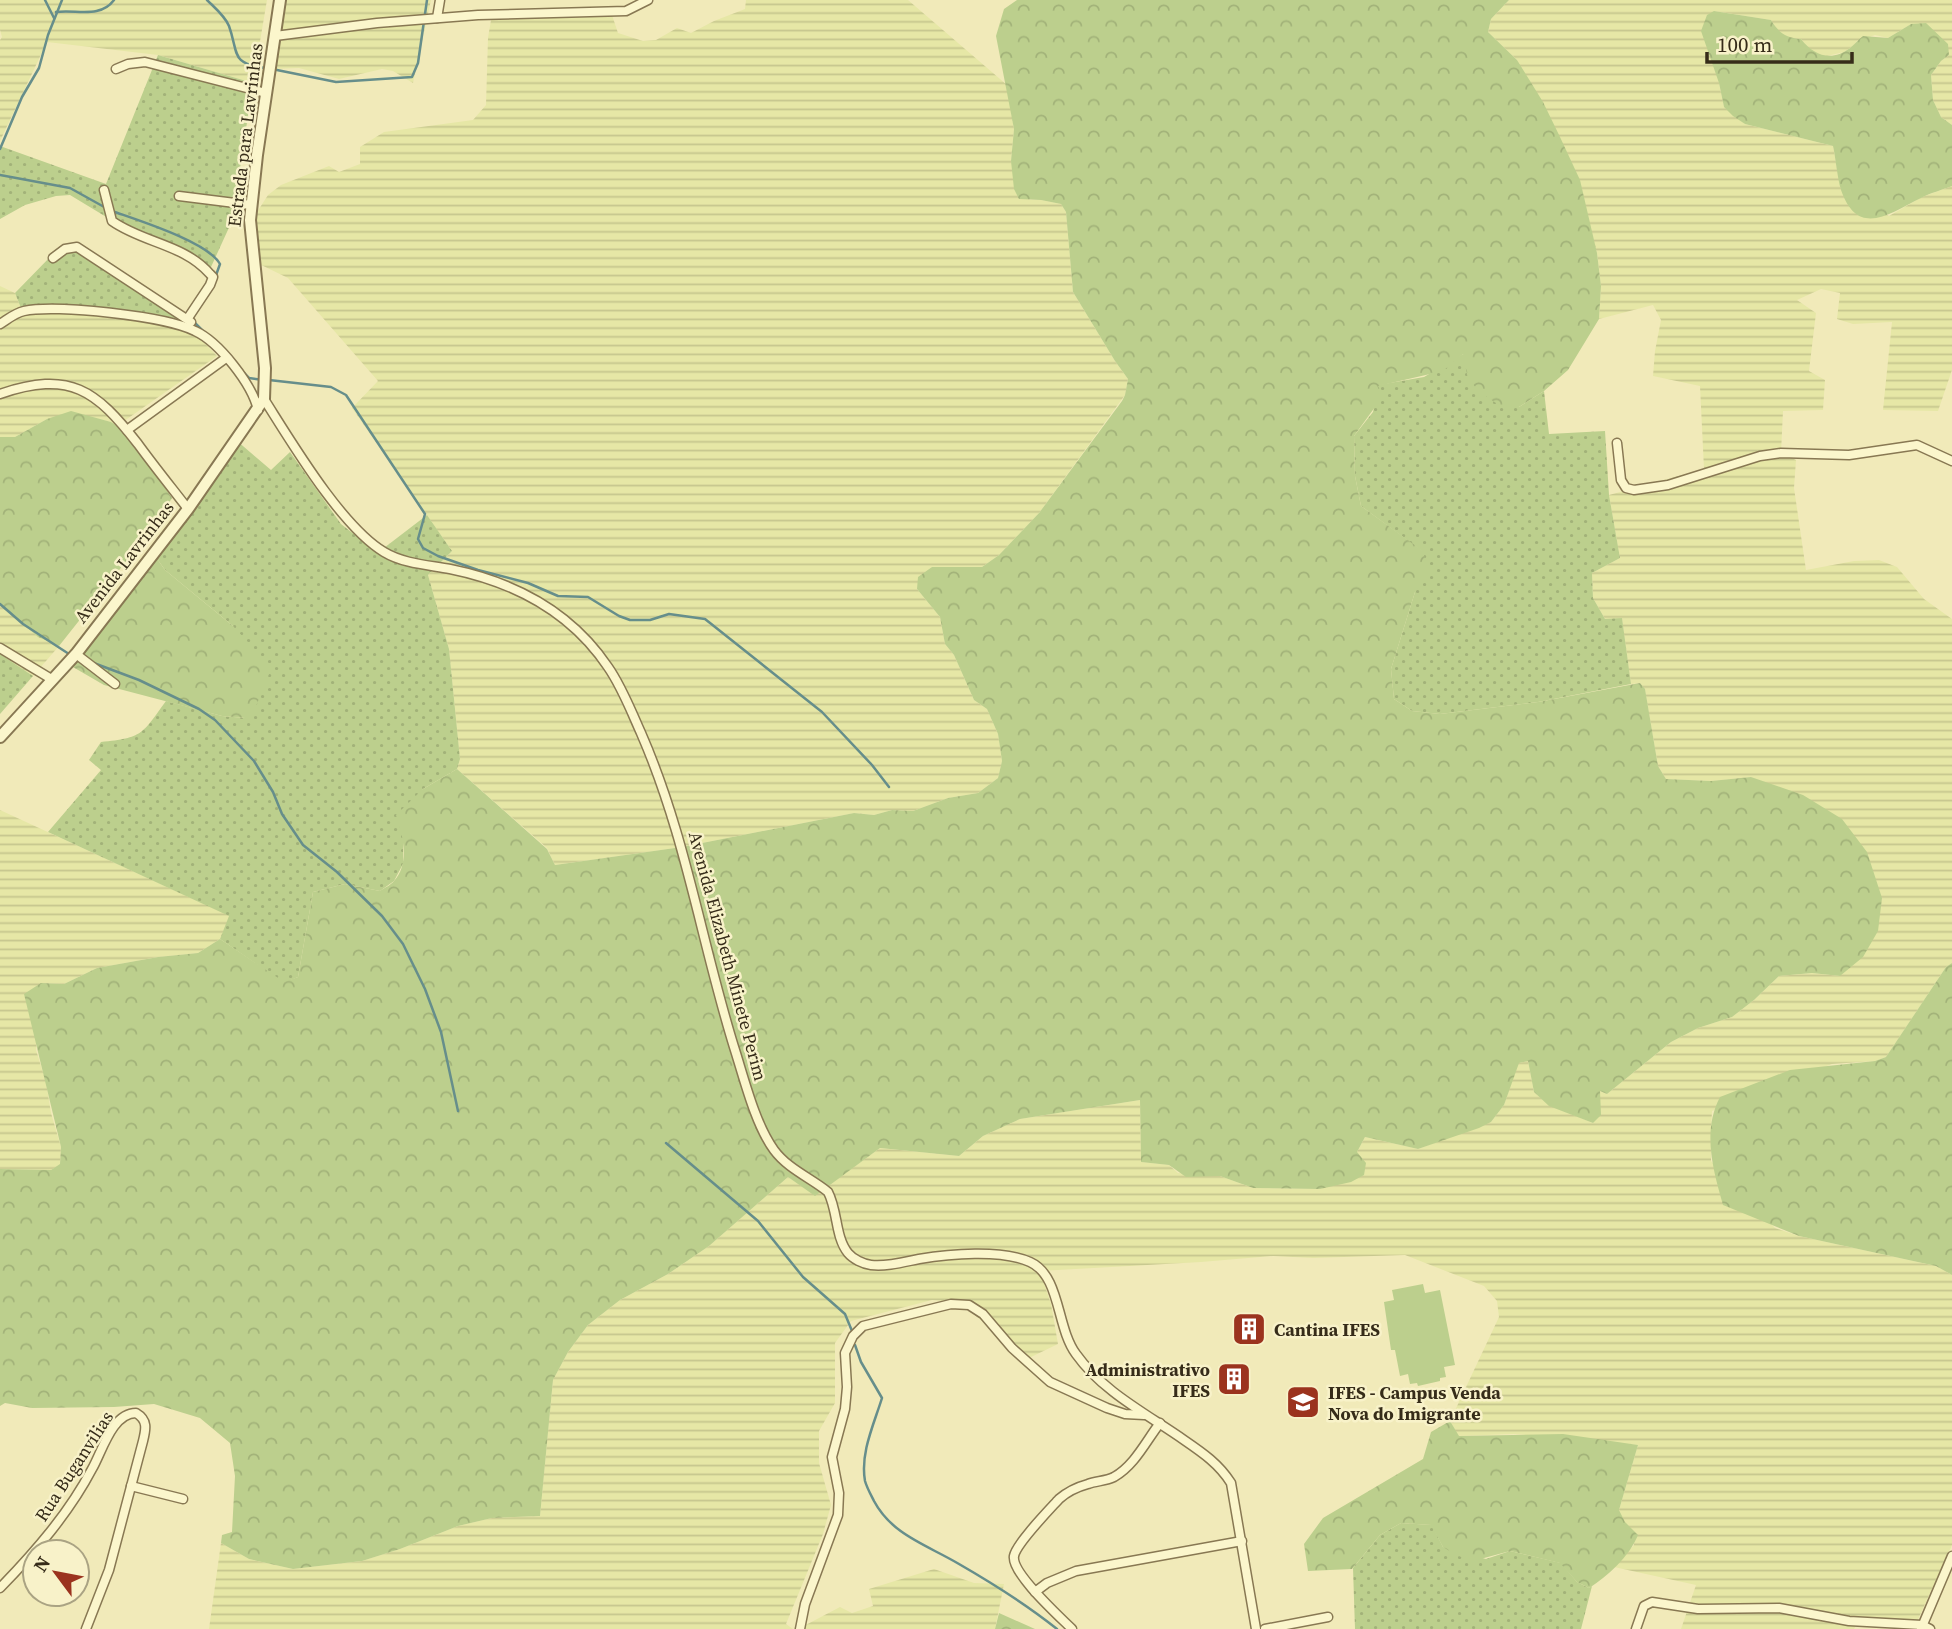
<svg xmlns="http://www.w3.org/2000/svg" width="1952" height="1629" viewBox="0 0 1952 1629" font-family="'Source Serif 4',serif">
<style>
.farmland{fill:url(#farmland-rules)}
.grass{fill:url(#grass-dots)}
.forest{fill:url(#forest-crowns)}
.garden{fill:#bccf8d}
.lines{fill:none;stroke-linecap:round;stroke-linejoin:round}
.stream{stroke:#668e8b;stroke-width:2.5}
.minor-casing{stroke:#887853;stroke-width:11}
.tertiary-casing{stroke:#887853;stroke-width:14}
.minor{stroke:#fbf6cc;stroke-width:8}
.tertiary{stroke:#fbf6cc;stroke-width:10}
.labels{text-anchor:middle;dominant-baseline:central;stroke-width:5;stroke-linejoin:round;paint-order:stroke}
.street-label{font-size:18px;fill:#362c19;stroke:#f8f2c9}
.poi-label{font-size:18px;font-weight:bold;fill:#362c19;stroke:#f8f2c9;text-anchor:start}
</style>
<defs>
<pattern id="farmland-rules" width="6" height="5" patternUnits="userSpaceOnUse" patternTransform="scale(1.75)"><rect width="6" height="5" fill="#e6e7a6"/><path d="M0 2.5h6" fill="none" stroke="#c6c68e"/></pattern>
<pattern id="grass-dots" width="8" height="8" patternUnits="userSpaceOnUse" patternTransform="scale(1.75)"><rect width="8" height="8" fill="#bccf8d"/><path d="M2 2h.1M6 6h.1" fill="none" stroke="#a2b279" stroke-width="1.8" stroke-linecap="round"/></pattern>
<pattern id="forest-crowns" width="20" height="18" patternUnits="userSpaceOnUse" patternTransform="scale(1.75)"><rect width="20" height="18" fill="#bccf8d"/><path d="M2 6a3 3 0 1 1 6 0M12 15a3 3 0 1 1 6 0" fill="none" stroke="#a2b279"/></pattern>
</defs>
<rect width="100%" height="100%" fill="#f1eab9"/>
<g class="farmland">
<path d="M0,0H267L253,83L158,55L47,42L0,141V40L2,37L0,30Z"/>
<path d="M283,0H431L413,83L393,71L382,69L339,79L299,68L271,69Z"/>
<path d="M746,0H908L1007,85L1014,129L1011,161L1029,200H1041L1061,204L1066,212L1073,292L1115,361L1128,379L1125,395L1039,513L999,555L982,567H932L917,589L940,617L945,644L954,655L974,700L987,709L998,734L1002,761L998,778L978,793L948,798L913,811L892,810L874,815L854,813L682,847L555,865L547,848L457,769L460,759L449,649L428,575L452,551L352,408L378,381L288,278L249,259L250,223L268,195L281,185L329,166L339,172L360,164V147L384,132L473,120L486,105L488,38L491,20L513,11L611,12L618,33L643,41L656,40L677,28L691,33L714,21L745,9Z"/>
<path d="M1509,0H1952V125L1941,117L1933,100L1931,75L1941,61L1949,55L1911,24L1888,38L1875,35L1857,41L1853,46L1844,52L1827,56L1818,55L1809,49L1801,39L1788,38L1778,31L1771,20L1714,11L1719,83L1724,107L1745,124L1833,146L1841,189L1889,216L1922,197L1952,186V370L1938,411L1883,410L1892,322L1853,324L1837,319L1840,293L1821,289L1797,300L1816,313L1809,371L1825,380L1823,410L1783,411L1781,453L1796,460L1794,488L1806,570L1854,561L1879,560L1897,567L1924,599L1952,619V963L1946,967L1886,1057L1875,1061L1832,1064L1712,1111L1711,1132V1161L1775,1228L1799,1236L1936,1266L1952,1275V1545L1915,1626L1858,1622L1854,1629H1681L1696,1585L1614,1567L1634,1545L1619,1510L1638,1445L1514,1434L1458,1436L1450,1421L1499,1317L1497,1301L1484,1286L1405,1255L1313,1258L1273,1256L1201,1262L1040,1271L1051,1304L1058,1344L1029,1358L958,1302L932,1300L851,1321L835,1343V1403L819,1431V1463L831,1505L823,1534L786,1624L793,1629H209L221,1543L249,1559L293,1569L362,1561L400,1549L458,1526L492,1518L540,1516L553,1380L568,1352L588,1325L620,1300L668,1274L709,1246L788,1177L815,1195L880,1148L959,1156L983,1136L1020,1119L1140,1100L1141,1162L1169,1165L1178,1173L1220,1176L1253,1188L1321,1189L1357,1152L1365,1137L1418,1149L1491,1122L1504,1105L1518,1063L1528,1061L1534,1092L1549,1105L1593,1123L1600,1091L1607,1094L1671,1042L1698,1028L1732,1017L1754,1000L1779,976L1812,973L1840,976L1752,777L1711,781L1666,779L1658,766L1645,690L1640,683L1631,684L1622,619H1605L1593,598L1592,573L1620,558L1609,495L1704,469L1700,386L1653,376L1655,351L1661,320L1653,305L1599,319L1601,286L1597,253L1589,225L1517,60L1488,32L1491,19Z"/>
<path d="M0,286L15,293L21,308L61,309L187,325L217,356L117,426L111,422L94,418L47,419L15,437H0Z"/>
<path d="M0,604L38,637L59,646L33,676L0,654Z"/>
<path d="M0,810L230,916L220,939L198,953L158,957L97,968L64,984L41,983L36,1050L46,1082L51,1113L61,1147L60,1165L51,1170L0,1169Z"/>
<path d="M934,1569L974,1583L1004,1584L995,1629H798L840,1607L852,1613L873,1606L869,1589Z"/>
</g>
<g class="grass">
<path d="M158,55L253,83L232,221L211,267L141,238L70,195L56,196L25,205L0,219V146L106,184Z"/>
<path d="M76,251L181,318L187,325L61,309L21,308L15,293L51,256Z"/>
<path d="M1463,354L1519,407L1544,391L1549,434L1605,431L1609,495L1620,558L1592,573L1593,598L1605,619L1622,618L1631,684L1538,702L1440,714L1412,711L1394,699L1391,669L1415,592L1422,551L1361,506L1355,476L1354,436L1373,412L1378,385L1424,377Z"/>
<path d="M236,440L271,470L290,452L341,524L364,542L380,551L427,515L452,551L428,575L449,649L460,759L457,769L423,789L403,835V864L394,881L380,891L345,884L313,892L298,977L284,983L220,939L229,916L48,832L101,770L89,760L101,742C143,738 142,734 166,701L222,716L245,718L233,626L165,570L153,553Z"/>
<path d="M0,654L33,676L0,714Z"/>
<path d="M1401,1523L1432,1525L1443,1547L1486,1559L1510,1551L1561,1563L1577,1582L1589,1588L1592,1586L1581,1629H1355L1353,1568L1380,1535Z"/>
</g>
<g class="forest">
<path d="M1017,0H1509L1491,19L1488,32L1517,60L1543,102L1560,137L1580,180L1597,253L1601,286L1599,319L1568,370L1544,391L1519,407L1499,405L1481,393L1468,379L1463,354L1443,371L1378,386L1383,396L1354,436L1355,476L1361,506L1423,551L1429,575L1415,592L1391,669L1394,699L1412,711L1440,714L1538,702L1640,683L1645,689L1658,766L1666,779L1711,781L1751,777L1803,795L1842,819L1867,852L1882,898L1878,931L1863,957L1840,976L1812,973L1779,976L1754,1000L1732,1017L1698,1028L1671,1042L1607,1094L1600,1091L1601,1115L1593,1123L1549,1106L1534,1092L1528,1061L1519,1063L1504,1105L1491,1122L1479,1128L1418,1149L1365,1137L1357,1152L1366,1163L1364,1175L1351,1182L1320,1189L1253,1188L1220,1176L1186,1177L1169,1165L1141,1162L1140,1100L1020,1119L983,1136L959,1156L880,1148L815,1196L788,1177L709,1246L668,1274L620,1300L588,1325L568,1352L553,1380L540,1516L492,1518L458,1526L400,1549L362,1561L293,1569L249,1559L221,1543L222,1535L232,1532L235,1476L230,1443L200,1418L154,1404L114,1407L32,1408L5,1403L0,1406V1169L51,1170L60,1164L61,1147L24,994L41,983L64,984L97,968L158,957L198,953L220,939L284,982L298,977L313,892L345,884L380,891C384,888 391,885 394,881C410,864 403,835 396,815L423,789L457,769L547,849L555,865L682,847L854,813L874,815L892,810L913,811L948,798L978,793L998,778L1002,761L998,734L987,709L974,700L954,655L945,644L940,617L917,589L918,577L932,567H982L999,555L1039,513L1122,401L1125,395L1128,379L1115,361L1073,292L1066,212L1061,204L1041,200L1019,199L1014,189L1011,161L1014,129L996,36L1004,9Z"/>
<path d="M1714,11L1771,20C1779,33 1786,38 1801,39C1814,56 1832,62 1850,48C1855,44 1858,40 1863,36L1888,38L1911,24L1926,23L1948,44L1949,55L1941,61L1931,75L1933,100L1941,117L1952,125V186C1942,190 1930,193 1921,198C1890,213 1858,239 1841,190C1837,176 1836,160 1833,146L1745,124L1733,116L1724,107L1719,83L1701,31L1707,15Z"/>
<path d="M71,411L111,422L127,433L172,498L154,526L59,646L38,637L0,604V437H15L47,419Z"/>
<path d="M153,553L165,570L233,626L266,662L269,674L254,711L245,718L222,716L104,685L66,663Z"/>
<path d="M1952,963V1275L1936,1266L1799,1236L1723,1205C1713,1170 1702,1131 1720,1097L1790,1070L1875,1061L1886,1057L1946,967Z"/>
<path d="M1450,1421L1459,1436L1563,1434L1638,1445L1619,1510L1625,1522L1638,1535C1629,1557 1608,1576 1589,1588L1577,1582L1560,1563L1510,1551L1473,1561L1456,1555L1443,1547L1431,1525L1401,1523L1380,1535L1352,1569L1308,1571L1304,1544L1323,1518L1423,1459L1431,1432Z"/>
<path d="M999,1613L1035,1629H995Z"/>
</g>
<path class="garden" d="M1423,1284L1425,1293L1440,1290L1455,1365L1444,1367L1446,1377L1440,1378V1381L1418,1386L1417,1383L1410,1384L1408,1374L1400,1376L1395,1350H1391L1384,1302L1394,1300L1392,1290Z"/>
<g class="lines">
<g class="stream">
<path d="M45,0L54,18"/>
<path d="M207,0C215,8 225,16 229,26C239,54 230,63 265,68"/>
<path d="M56,12C76,9 100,19 114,0"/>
<path d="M272,69L336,82L412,77L418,63L427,0"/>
<path d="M0,149L22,97L39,68L48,35L62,0"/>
<path d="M0,175L70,188L106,208"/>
<path d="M112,211C137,220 208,242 220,264L215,278"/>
<path d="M192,320L205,333"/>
<path d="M244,373L249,378L263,380"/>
<path d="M269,380L331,387L346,395L425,514L418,539L423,548L438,556L478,570L528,583L558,596L588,597L619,616L630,620H650L669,614L705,619L822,712L872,765L889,787"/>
<path d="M0,604L23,624L72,656"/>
<path d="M91,662L139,680L199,709L215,720L254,761L273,792L282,814L303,845L337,872L382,916L403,944L425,989L441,1032L458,1111"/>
<path d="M666,1143L758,1221L803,1277L845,1314L852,1331"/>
<path d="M855,1345L861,1362L882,1398C874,1424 860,1453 865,1481C867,1488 871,1495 874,1501C892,1535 927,1545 959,1564C992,1583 1027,1605 1057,1629"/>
</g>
<g class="minor-casing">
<g id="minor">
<path d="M437,18L440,0"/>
<path d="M275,36L377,23L478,15L626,11L648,0"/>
<path d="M116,69L128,64L145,62L266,93"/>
<path d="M104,190L112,221C143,243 184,244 210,274L213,277L210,285L188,318"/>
<path d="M179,196L251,205"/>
<path d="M53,258L65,249L77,247L191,322"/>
<path d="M0,324C8,319 15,313 24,311C55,304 166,316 195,331C219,342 252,384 258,410"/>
<path d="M0,394C70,370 96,390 138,444C154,466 171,487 188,509"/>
<path d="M264,399C292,443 341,526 384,552C404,564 429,565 450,569C514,582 571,612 608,667C622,687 631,711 641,733C686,836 701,941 734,1047C744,1078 755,1124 774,1150C788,1169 811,1178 828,1192C838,1211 835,1237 848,1253C853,1259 863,1264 871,1265C886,1267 904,1262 919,1259C949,1254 1001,1249 1030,1262C1061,1276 1056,1327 1076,1354C1103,1392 1147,1414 1184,1440C1203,1453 1219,1464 1231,1483L1256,1629"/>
<path d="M127,430L226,358"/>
<path d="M1617,443L1621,480L1626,488L1634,490L1668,485L1760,456L1781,453L1849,455L1917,445L1952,461"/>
<path d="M0,648L53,680"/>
<path d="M76,654L115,684"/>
<path d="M131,1486L183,1499"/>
<path d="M0,1588C35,1552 69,1513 92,1469C102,1452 112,1413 136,1413C148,1420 146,1429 143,1441L109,1570L86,1629"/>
<path d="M1035,1592L1047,1583L1076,1571L1242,1541"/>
<path d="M800,1629L805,1604L838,1515L839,1493L832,1457L845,1409L847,1387L845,1353L853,1336L863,1326L951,1304L969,1305L983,1314L1012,1348L1050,1382L1107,1408L1125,1414L1144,1415"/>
<path d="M1072,1629C1059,1616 1011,1573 1014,1556C1016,1544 1049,1510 1059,1499C1067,1492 1077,1487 1088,1484C1096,1481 1106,1481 1114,1477C1135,1465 1146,1441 1160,1423"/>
<path d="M1265,1629L1328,1617"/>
<path d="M1636,1629L1644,1606L1652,1602L1698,1609L1779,1608L1849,1621L1922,1625L1930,1629"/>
<path d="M1921,1629L1952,1556"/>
</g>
</g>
<g class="tertiary-casing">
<path id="tertiary" d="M0,737L76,654L188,509L264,399L265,368L250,220L257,155L280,0"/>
</g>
<use href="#minor" class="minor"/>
<use href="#tertiary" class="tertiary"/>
</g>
<defs>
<g id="building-square" transform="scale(1.75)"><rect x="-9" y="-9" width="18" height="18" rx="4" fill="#9b331e" stroke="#f8f2c9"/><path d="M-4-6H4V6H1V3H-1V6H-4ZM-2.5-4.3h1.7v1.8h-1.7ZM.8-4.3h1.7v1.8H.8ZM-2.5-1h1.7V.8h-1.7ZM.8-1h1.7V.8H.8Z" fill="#fff"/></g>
<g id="university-square" transform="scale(1.75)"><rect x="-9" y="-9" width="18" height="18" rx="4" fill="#9b331e" stroke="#f8f2c9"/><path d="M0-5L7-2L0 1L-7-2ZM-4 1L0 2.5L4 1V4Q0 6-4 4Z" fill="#fff"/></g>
</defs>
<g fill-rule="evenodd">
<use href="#building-square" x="1249" y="1329"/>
<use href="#building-square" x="1234" y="1379"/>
<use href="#university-square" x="1303" y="1402"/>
</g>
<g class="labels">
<g class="street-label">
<text transform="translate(245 135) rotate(-83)">Estrada para Lavrinhas</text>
<text transform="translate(124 562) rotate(-52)">Avenida Lavrinhas</text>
<text transform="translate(728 956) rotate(75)">Avenida Elizabeth Minete Perim</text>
<text transform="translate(74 1466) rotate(-57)">Rua Buganvilias</text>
</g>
<g class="poi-label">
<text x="1274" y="1329">Cantina IFES</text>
<text x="1210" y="1369" text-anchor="end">Administrativo<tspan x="1210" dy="21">IFES</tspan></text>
<text x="1328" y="1392">IFES - Campus Venda<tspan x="1328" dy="21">Nova do Imigrante</tspan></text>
</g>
</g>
<g transform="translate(56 1573) rotate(302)"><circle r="33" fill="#f8f2c9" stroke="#aaa383" stroke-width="2"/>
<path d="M0-5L12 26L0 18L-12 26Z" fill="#9b331e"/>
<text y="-10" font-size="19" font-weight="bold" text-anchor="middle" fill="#362c19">N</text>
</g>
<path d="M1707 52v10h145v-10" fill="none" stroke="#362c19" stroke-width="3.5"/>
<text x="1717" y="52" font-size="21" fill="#362c19" stroke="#f8f2c9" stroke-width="5" paint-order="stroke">100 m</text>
</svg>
